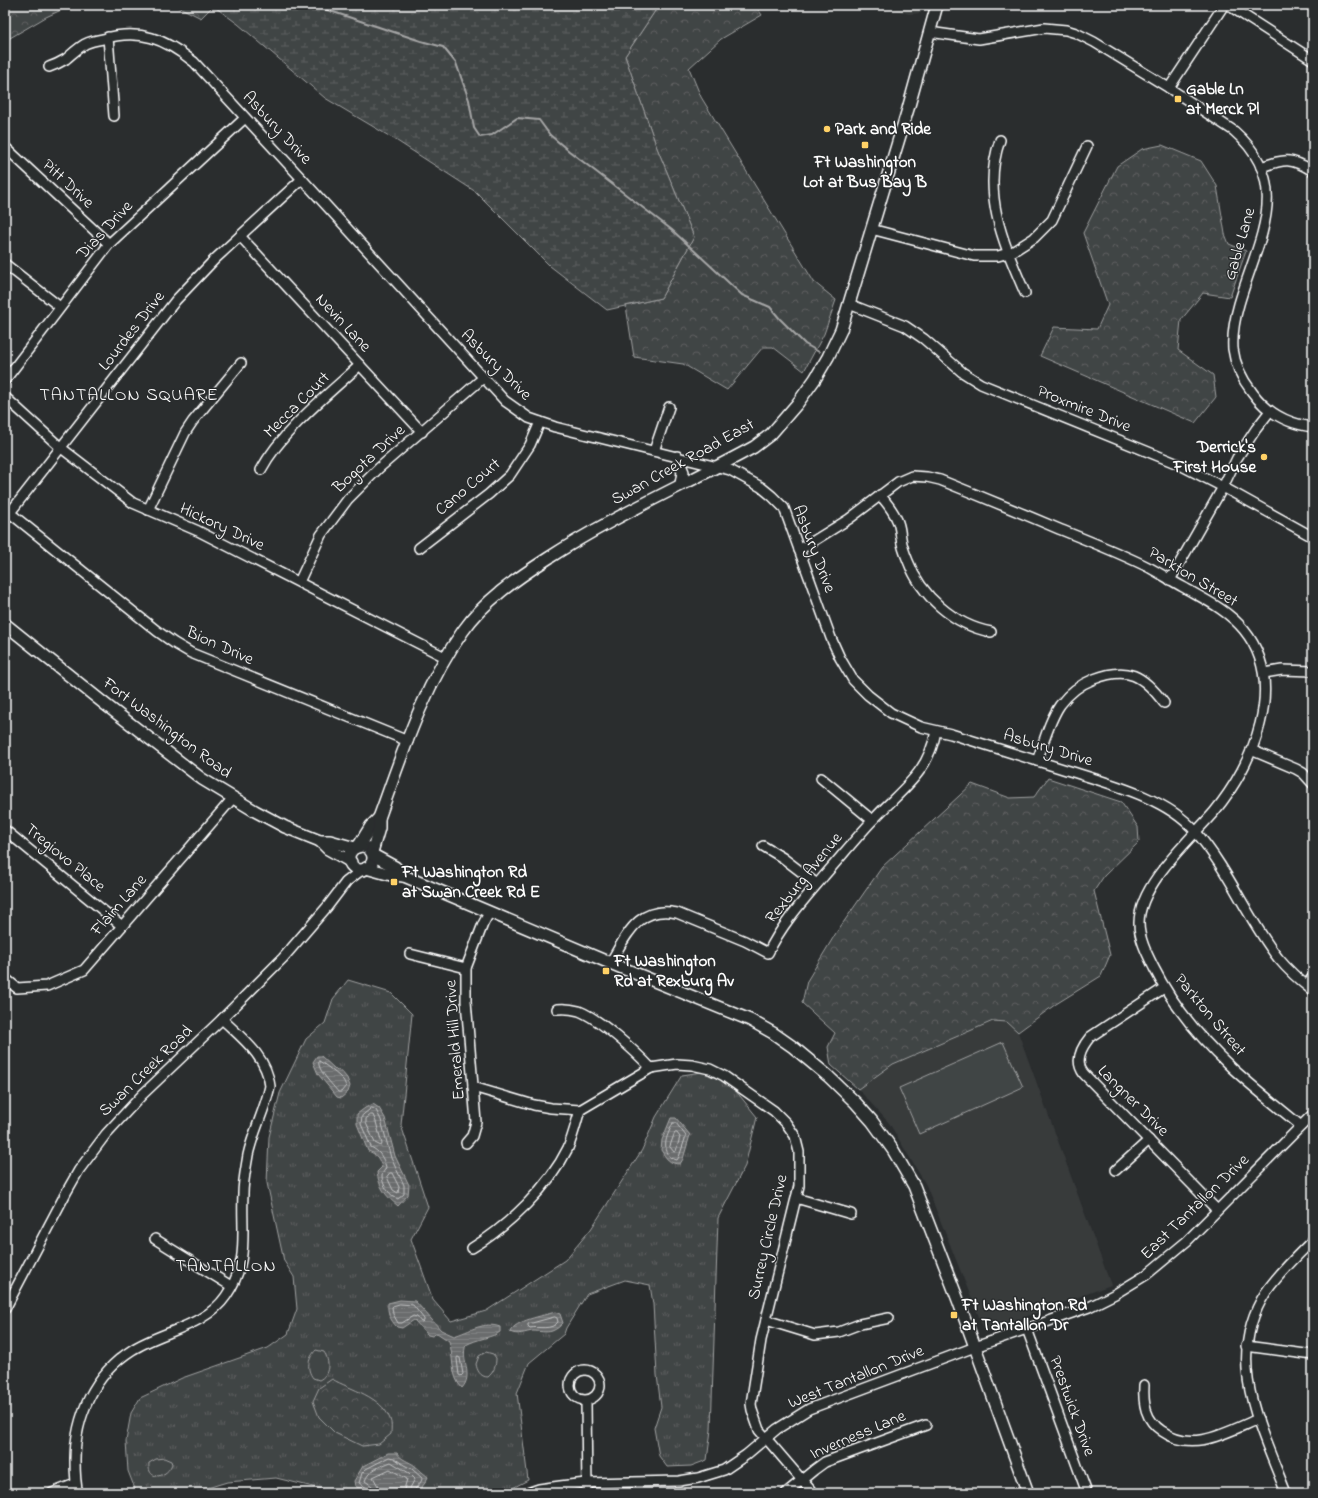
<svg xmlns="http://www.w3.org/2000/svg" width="1318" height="1498" viewBox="0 0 1318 1498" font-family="'Indie Flower',sans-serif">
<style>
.built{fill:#373a3b}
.grass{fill:url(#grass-tufts);stroke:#a0a2a2}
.forest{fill:url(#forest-crowns);stroke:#a0a2a2}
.wetland{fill:url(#wetland-marsh);stroke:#a0a2a2}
.garden{fill:#414445;stroke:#a0a2a2}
.water{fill:url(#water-rules);stroke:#a6a7a7}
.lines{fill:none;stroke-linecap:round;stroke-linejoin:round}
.shore{stroke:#c3c4c5;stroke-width:1}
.stream{stroke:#a6a7a7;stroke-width:2}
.minor-casing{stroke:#fff;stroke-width:12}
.major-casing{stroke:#fff;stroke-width:14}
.minor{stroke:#2a2d2e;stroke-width:9}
.major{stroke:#2a2d2e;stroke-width:11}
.poi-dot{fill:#ffd166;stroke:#2a2d2e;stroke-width:1.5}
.labels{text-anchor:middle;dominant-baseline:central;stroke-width:3;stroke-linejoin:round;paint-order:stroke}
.poi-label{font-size:17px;font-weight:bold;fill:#fff;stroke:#2a2d2e;text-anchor:start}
.street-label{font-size:17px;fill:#fff;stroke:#2a2d2e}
.neighbourhood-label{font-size:18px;letter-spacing:1px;fill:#fff;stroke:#2a2d2e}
</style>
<defs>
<pattern id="grass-tufts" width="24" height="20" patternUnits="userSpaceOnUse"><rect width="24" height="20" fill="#414445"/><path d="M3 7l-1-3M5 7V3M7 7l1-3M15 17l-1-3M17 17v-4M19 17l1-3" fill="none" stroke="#5e6061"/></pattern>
<pattern id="forest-crowns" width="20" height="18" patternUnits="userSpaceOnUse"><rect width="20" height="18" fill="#414445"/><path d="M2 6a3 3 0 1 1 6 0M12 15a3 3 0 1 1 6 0" fill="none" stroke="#5e6061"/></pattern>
<pattern id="wetland-marsh" width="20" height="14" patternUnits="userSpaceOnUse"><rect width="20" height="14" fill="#414445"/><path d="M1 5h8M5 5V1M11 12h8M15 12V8" fill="none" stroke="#5e6061"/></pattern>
<pattern id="water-rules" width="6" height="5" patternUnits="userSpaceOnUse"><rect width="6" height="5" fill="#6a6c6d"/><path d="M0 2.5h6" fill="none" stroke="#808283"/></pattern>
</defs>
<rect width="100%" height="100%" fill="#2a2d2e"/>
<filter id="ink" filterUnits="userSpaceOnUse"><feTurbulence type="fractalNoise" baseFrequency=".025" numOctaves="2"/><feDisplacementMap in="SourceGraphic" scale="8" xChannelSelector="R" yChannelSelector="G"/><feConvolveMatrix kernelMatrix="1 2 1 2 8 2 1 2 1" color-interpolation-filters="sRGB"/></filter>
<g filter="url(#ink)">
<g class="built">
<path d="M879,5H923L921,13L909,14Z"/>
<path d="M993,1021L1007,1022L1018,1032L1111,1285L985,1332L926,1185L889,1123L858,1089L893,1064Z"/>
</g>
<path class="grass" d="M348,980L391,993L412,1014L401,1125L428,1207L411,1239L433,1300L451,1321L486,1311L565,1260L591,1229L642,1150L656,1117L682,1075L702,1072L721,1080L736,1091L757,1117L745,1166L718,1218L711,1430L707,1460L691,1466L667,1467L659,1456L654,1428L661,1407L657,1375L653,1304L650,1285L625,1280L587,1294L566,1328L564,1334L529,1363L517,1393L528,1480L503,1493H338L276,1478L227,1482L191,1493H143L135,1489L128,1471L126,1441L131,1413L140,1398L182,1378L268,1348L288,1334L297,1309L294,1277L284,1261L267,1183L269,1137L280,1093L306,1039L325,1023L333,999Z"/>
<g class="forest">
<path d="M5,5H72L46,17L10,38L5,42Z"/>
<path d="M175,5H212L213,6L201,18Z"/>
<path d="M662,5H755L762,15L721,39L689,68L701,97L814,282L836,300L824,334L804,371L773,347H763L727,390L683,364L634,357L626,306L661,298L694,237L657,148L625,56L657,8Z"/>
<path d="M1162,145L1201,161L1217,186L1225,234L1229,244L1246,251L1230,297L1203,293L1181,320L1178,350L1213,375L1216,397L1195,423L1040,356L1054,327L1097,329L1108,305L1083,233L1117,166L1142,149Z"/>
<path d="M1048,778L1121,802L1138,827L1139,842L1104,876L1094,891L1110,955L1101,976L1056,1004L1018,1032L1007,1022L993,1021L893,1064L858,1089L831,1065L828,1047L835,1033L802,1003L807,981L836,933L882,867L972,784L1010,798L1034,797Z"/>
<path d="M332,1379C351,1390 381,1396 390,1419C392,1423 391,1430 391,1434L379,1444L362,1446L335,1433L319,1417L313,1401L319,1388Z"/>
</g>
<path class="wetland" d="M212,5H662L657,8L625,56L657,148L694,237L661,298L607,310L550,266L476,192L394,139L325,98L238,24Z"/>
<g class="garden">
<path d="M1003,1042L1023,1087L919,1134L899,1088Z"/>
<path d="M316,1350L324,1352C330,1361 330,1375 319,1380L313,1378C306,1369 308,1358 316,1350Z"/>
<path d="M486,1352L493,1354L496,1358C496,1366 494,1372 488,1377C480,1377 477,1370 476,1364L479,1356Z"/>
<path d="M164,1458L171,1461L172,1464C167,1478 147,1482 149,1463L156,1459Z"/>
</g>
<g class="water">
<path d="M317,1056H321L335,1069L341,1071L347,1078L350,1086L348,1092L341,1098L337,1097L318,1074L313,1062Z"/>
<path d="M373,1104L379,1108L385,1118L395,1156L409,1185L408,1195L398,1206C386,1196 379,1188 377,1172L382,1167C379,1159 377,1154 368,1151L357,1124V1114L365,1108Z"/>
<path d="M671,1118H676L690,1135L683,1159L680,1164C669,1164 666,1158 661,1150L662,1140Z"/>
<path d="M400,1300L415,1301L441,1330L454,1336C470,1331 484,1321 500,1327V1332C494,1337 476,1339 466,1345C460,1359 474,1375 462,1388C450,1376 454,1356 449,1341L437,1333L432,1336L428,1335L414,1320L402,1328L397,1327C390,1320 387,1312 388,1303Z"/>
<path d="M555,1312L560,1314L563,1323C559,1327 557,1329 552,1331C546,1333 539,1331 533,1331C525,1332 518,1336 510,1332C515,1320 543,1316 555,1312Z"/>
<path d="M388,1453H397C401,1460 409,1461 415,1466C419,1469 424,1474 428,1477L425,1483L417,1493H367L355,1486L354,1481L363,1466Z"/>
</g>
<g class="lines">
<g class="shore">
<path d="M319,1061C321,1061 342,1078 343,1080C344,1081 345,1084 346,1086L341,1092H338C333,1085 316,1069 319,1061Z"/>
<path d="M372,1108L376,1110L381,1120L391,1158L404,1185V1194L398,1199C390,1196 382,1185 382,1176C382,1172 385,1171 386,1167C383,1157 380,1152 371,1147L361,1124L362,1116Z"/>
<path d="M371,1115H373L376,1122L382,1144L381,1146L375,1143L366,1123V1119Z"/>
<path d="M673,1123H676L686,1136L679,1157L677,1160L671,1158C661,1146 667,1136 673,1123Z"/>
<path d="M675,1133H677L680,1137L676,1151L674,1152L670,1147Z"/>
<path d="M390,1173H392L399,1187L398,1193L393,1190L387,1177Z"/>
<path d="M400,1304L413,1305L424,1319V1321L421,1322L417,1317L413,1316L402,1323H398L393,1314L392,1307L393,1306Z"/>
<path d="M555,1317L557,1318L558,1322C551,1331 539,1326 530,1328L528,1326V1324L532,1323Z"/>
<path d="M458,1357L460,1358L463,1374L461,1376L459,1375L457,1359Z"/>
<path d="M368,1493L367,1488L359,1483L362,1473L366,1469L389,1457L394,1458L404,1465L412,1469L422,1478C422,1484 414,1487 414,1493"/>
<path d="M373,1493L372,1486L365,1481C368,1470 381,1466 391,1462L409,1473L415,1479L410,1488L409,1493"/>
<path d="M379,1493L378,1486L373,1477L390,1469L407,1479L403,1493"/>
</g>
<path class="stream" d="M312,5L421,41L443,47L456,63L469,100L474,128L480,137L492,135L517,118L539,120L550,135L569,151L672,230L742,295L770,307L780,319L805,344L819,352"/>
<g class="minor-casing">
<g id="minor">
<path d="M1228,5L1313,60"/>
<path d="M929,32L979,39L1044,28L1066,30L1076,33L1094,42L1169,88L1234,131C1295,184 1257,241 1239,304C1235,318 1232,334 1233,349C1235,365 1242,379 1252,392C1267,413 1288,424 1313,427"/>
<path d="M108,37L114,116"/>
<path d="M49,67C55,65 61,62 66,59C72,54 78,48 85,44C91,41 97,40 103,39C140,28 165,39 194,62L302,179L505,401L529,418L555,427L730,470L761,487L772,496L784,508L831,638L840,658L853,680L868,695L891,713L921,727L951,734C987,745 1024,757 1060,768C1103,782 1165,796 1195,831C1229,870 1247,918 1278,958C1288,970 1300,981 1313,991"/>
<path d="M1169,88L1224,5"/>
<path d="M1000,140C981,194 1004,244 1025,293"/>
<path d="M5,147L109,244"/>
<path d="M1261,167C1285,159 1290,157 1313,171"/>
<path d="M871,229L974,256H998L1012,252L1034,238L1052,220L1087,146"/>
<path d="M240,236L422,432"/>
<path d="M5,264L60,307"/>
<path d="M849,304L905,326L924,339L962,372L981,384L1178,464L1223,487L1313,537"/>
<path d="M5,380L109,244L245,118"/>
<path d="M5,397L60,447L133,503L198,531L445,657"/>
<path d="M654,451L669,407"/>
<path d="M261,470C282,431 327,395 360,365"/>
<path d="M880,495C887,503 893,510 897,520C900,526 900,532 901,538C902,546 905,554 908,561C921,596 954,625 991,632"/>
<path d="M5,509L157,631L174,643L191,653L408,741"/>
<path d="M148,510L185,433L193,421L241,363"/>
<path d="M5,519L176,300L215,259L302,179"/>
<path d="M419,548L489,494L510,475L530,445L540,422"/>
<path d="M799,550L849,519L898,482L912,476L927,477L940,480C980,496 1019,512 1059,529C1089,541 1120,553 1150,568C1161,574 1172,581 1183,587C1204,599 1228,610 1244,630C1288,684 1253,765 1214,812C1190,840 1139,884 1139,923C1139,939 1147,954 1154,968C1172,1004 1202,1040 1232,1068C1254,1088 1278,1107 1301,1126"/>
<path d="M1170,580L1223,487L1237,458L1256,429L1270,411"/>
<path d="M299,582L321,535L348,499L379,468L483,378"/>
<path d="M1264,673L1282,670L1313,671"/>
<path d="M1251,750L1296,769L1303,773L1313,784"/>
<path d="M1037,761C1044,742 1049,721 1060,705C1069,693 1081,684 1094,679C1128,666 1143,675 1164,703"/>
<path d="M821,778L872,820"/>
<path d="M5,830L122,926"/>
<path d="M763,846L783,858L817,884"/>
<path d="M410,954L466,968"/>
<path d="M610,963C627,935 638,905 677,913L745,941L768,953C782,924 803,901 824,876C840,858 855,839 872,821C900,790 928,775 936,731"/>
<path d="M6,979L17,988L47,986L84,970L233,798"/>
<path d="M1306,985L1313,977"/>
<path d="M1164,988L1090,1037C1081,1048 1074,1061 1084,1074L1217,1210"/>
<path d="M557,1009C565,1008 572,1009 579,1011C600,1019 636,1052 651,1068"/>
<path d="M473,1087L534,1105L551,1108L580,1110L651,1068L677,1064L692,1065L710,1069L724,1076L774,1111L786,1123L795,1136L799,1152V1186L761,1340L751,1404L752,1410L759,1430L813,1493"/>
<path d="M466,1143L472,1136L476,1122L466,1001V968L483,924L489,913"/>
<path d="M1116,1170L1149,1140"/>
<path d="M796,1198L851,1214"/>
<path d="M155,1239L231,1286"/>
<path d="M472,1248C508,1226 549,1187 568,1148C573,1136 576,1123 580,1110"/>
<path d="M5,1309L67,1191L79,1170L106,1134L142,1095L222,1019L283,958L327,907L346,882L363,869"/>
<path d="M766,1320L815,1335L839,1332L860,1324L889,1318"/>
<path d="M1027,1329L1087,1493"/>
<path d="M1246,1346L1313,1355"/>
<circle cx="585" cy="1385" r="15"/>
<path d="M1144,1385C1143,1403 1145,1420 1162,1431C1193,1453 1227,1432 1258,1419"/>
<path d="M586,1401L587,1493"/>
<path d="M52,1493L75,1484"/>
<path d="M78,1493C75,1482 75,1472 75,1460C75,1417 94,1374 132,1350C161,1331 205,1327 226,1296C250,1261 241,1233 243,1194C243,1181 246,1168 248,1155C253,1132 265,1110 270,1086C267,1057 243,1039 222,1019"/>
<path d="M527,1493L539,1489L560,1486L586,1483L679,1481L698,1478L724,1470L746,1455L777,1429L809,1409L975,1347L1089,1307L1115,1294L1146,1275L1187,1241L1313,1114"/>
<path d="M786,1493L814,1470L825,1462L926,1425"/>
<path d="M1286,1493C1261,1428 1223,1359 1266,1292C1279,1273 1296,1257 1313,1240"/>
</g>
</g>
<g class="major-casing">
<g id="major">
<path d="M677,457L683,472L681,484"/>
<path d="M5,624L106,705L202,779L255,811L285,827L320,841H330L355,848"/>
<path d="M320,841L328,849L351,862"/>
<circle cx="361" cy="858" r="12"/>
<path d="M358,847L371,826L379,818"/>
<path d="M372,852L379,828V818C402,755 423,687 463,631C484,601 516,579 547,559C613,516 685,485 754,447L771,434L797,404L815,379L828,357L841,330L908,109L937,5"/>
<path d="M373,855L395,867L404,876"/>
<path d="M366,868L391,875L404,876L610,963L750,1020L773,1033L793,1047L828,1076L856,1103L872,1121L893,1150L914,1186L958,1300L1028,1493"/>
</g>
</g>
<use href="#minor" class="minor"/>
<use href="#major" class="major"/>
</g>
</g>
<g class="poi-dot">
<rect x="1174" y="95" width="8" height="8" rx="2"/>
<circle cx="827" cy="129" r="4"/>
<rect x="861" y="141" width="8" height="8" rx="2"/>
<circle cx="1264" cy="457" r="4"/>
<rect x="390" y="878" width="8" height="8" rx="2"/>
<rect x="602" y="967" width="8" height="8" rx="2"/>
<rect x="950" y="1311" width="8" height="8" rx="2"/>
</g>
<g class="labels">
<g class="poi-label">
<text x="1186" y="89">Gable Ln<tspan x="1186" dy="20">at Merck Pl</tspan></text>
<text x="835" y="129">Park and Ride</text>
<text x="865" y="162" text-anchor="middle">Ft Washington<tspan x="865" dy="20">Lot at Bus Bay B</tspan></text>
<text x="1256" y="447" text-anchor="end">Derrick's<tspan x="1256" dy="20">First House</tspan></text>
<text x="402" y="872">Ft Washington Rd<tspan x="402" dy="20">at Swan Creek Rd E</tspan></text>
<text x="614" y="961">Ft Washington<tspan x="614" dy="20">Rd at Rexburg Av</tspan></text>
<text x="962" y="1305">Ft Washington Rd<tspan x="962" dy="20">at Tantallon Dr</tspan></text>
</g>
<g class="street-label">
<text transform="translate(277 128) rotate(47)">Asbury Drive</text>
<text transform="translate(68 184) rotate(43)">Pitt Drive</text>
<text transform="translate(105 230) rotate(-47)">Dias Drive</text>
<text transform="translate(1240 244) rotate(-74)">Gable Lane</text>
<text transform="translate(343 323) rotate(47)">Nevin Lane</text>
<text transform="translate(132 331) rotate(-52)">Lourdes Drive</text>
<text transform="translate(496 365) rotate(45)">Asbury Drive</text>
<text transform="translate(297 405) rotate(-45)">Mecca Court</text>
<text transform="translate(1084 409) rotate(22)">Proxmire Drive</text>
<text transform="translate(369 459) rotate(-43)">Bogota Drive</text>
<text transform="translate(683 462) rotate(-29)">Swan Creek Road East</text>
<text transform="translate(468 487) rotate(-40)">Cano Court</text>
<text transform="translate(222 527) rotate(25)">Hickory Drive</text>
<text transform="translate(814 549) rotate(69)">Asbury Drive</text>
<text transform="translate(1193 577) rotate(31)">Parkton Street</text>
<text transform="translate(220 646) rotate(24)">Bion Drive</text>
<text transform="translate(167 728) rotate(37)">Fort Washington Road</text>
<text transform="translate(1048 748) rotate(17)">Asbury Drive</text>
<text transform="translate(65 858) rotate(39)">Tregiovo Place</text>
<text transform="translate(804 878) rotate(-51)">Rexburg Avenue</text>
<text transform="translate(119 905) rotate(-49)">Flaim Lane</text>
<text transform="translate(1210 1015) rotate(50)">Parkton Street</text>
<text transform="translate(455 1040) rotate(-94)">Emerald Hill Drive</text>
<text transform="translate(146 1071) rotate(-44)">Swan Creek Road</text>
<text transform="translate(1133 1101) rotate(45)">Langner Drive</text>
<text transform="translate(1195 1207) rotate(-44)">East Tantallon Drive</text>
<text transform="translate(768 1237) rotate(-77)">Surrey Circle Drive</text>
<text transform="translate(856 1377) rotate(-22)">West Tantallon Drive</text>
<text transform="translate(1072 1406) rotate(70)">Prestwick Drive</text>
<text transform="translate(858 1435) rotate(-23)">Inverness Lane</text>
</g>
<g class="neighbourhood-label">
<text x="129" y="396">TANTALLON SQUARE</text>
<text x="226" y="1267">TANTALLON</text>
</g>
</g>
<rect width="1318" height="1498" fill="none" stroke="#2a2d2e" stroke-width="20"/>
<rect x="10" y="10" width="1298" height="1478" fill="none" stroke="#fff" stroke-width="1.5" filter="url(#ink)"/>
</svg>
